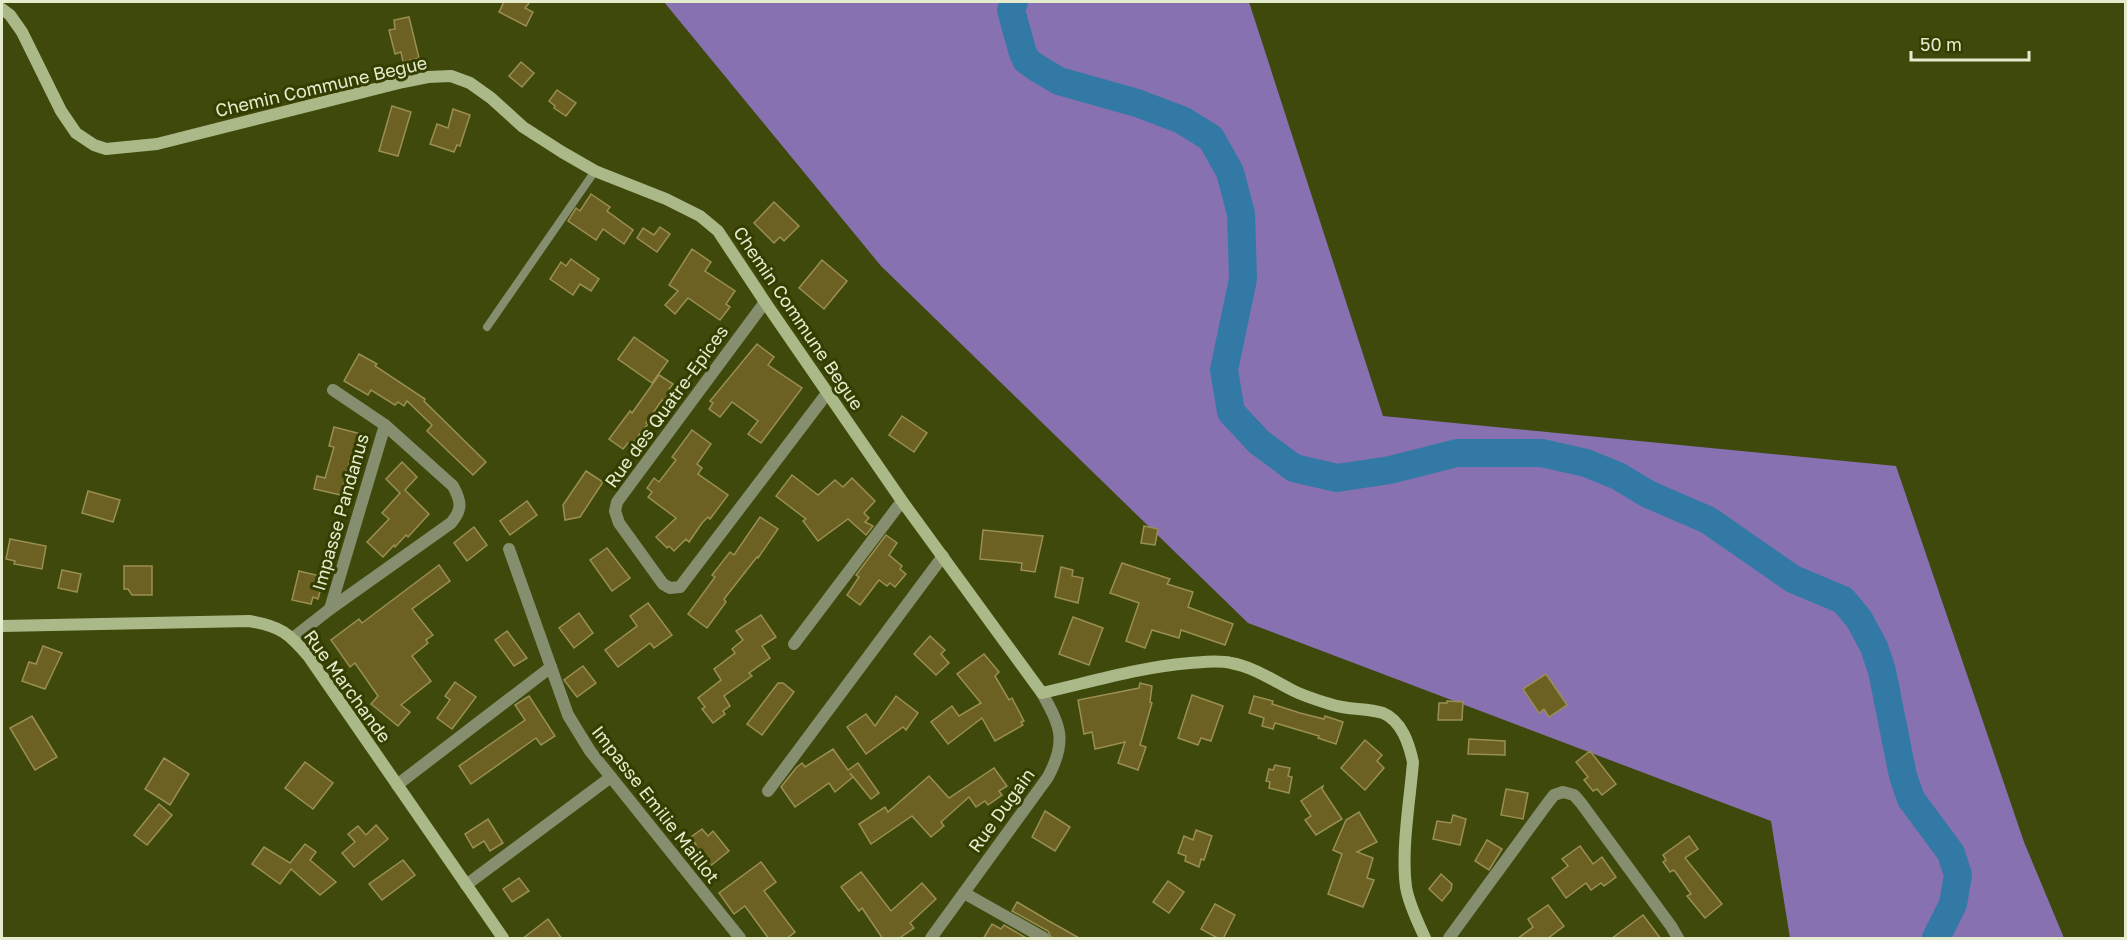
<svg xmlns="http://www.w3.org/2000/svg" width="2127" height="940" viewBox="0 0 2127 940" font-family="'Golos Text',sans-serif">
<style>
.forest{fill:#8871b1}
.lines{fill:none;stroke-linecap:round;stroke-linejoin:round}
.river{stroke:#3379a5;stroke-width:28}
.building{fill:#6c6123;stroke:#9a8f52;stroke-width:1.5}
.lane{stroke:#868e70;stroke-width:8}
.street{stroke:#868e70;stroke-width:12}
.secondary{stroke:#abb888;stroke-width:12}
.labels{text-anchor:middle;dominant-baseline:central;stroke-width:6;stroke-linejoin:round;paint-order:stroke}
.street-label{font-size:18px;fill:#e4eccd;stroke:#343e00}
</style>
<rect width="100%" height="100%" fill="#3e490b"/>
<path class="forest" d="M664,2H1249L1383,416L1896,466L2024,842L2064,938H1790L1771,821L1248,623L881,266Z"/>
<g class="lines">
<path class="river" d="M1014,2L1011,10L1022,50L1026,60L1037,68L1059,81L1137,103L1182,120L1211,138L1230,172L1241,214L1243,279L1224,370L1231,412L1259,442L1294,468L1337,478L1390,470L1457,453H1542L1586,463L1618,476L1648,494L1708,520L1793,579L1843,600L1859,619L1874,647L1882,671L1903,776L1911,799L1951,853L1958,875L1953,904L1936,938"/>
</g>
<g class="building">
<path d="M504,2H530L525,8L533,12L526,26L499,12Z"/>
<path d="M409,17L419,58L403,62L401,52L395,54L389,30L395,29L394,20Z"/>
<path d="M521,62L534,73L522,87L509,76Z"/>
<path d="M557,90L576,103L566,116L554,108L555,106L549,101Z"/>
<path d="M392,106L411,112L398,156L379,151Z"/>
<path d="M453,109L470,115L460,146L457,145L454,152L430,144L437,124L448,128Z"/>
<path d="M591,194L610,207L607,211L633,230L624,244L603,229L596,240L568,221L576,208L580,211Z"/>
<path d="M774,202L799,226L784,241L780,237L774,243L754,223Z"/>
<path d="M660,227L670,234L657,252L637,238L643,228L654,235Z"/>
<path d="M692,249L711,262L705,271L735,291L726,304L730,307L720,320L688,298L675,314L665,305L678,291L669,285Z"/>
<path d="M571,259L599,279L591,291L580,284L573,295L550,279L561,262L566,266Z"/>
<path d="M822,260L847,281L824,309L799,288Z"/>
<path d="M634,337L668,361L652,383L618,359Z"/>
<path d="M757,344L774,357L768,365L802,388L761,443L748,434L758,421L732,402L720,417L709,409L713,403L710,401Z"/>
<path d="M359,354L377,364L375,366L425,399L424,401L486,462L473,475L427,431L432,425L407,401L404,406L398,402L395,405L371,390L368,395L344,381Z"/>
<path d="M659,375L673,384L669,389L673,392L665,402L662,400L646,423L648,424L631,445L628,443L623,449L609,439L630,411L632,413Z"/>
<path d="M902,416L927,433L914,452L889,435Z"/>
<path d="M334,427L365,435L358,461L350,459L341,495L314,489L317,476L325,478L334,447L329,446Z"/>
<path d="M692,430L711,444L697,464L702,468L698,474L728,495L710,519L708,517L702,523L689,542L686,539L674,551L669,546L667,548L656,537L676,518L648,497L652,492L647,488L654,478L659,482L676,460L672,457Z"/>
<path d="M402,462L417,477L405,490L429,514L408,537L406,535L395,547L394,545L383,557L367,542L389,519L382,513L400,493L386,479Z"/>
<path d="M586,471L603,482L580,517L565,520L563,505Z"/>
<path d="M792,475L818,495L835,480L843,487L852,478L875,501L864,513L869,518L865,522L873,526L866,535L848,519L818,541L803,521L806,519L776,496Z"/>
<path d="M88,491L120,500L113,522L82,513Z"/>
<path d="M527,501L537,515L510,535L500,521Z"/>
<path d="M760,517L778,529L758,558L757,557L724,599L726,602L707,628L688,614L715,577L712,575L730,552L734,555Z"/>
<path d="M1144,526L1158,529L1155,545L1141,543Z"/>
<path d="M474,527L487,545L467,561L454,543Z"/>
<path d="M983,530L1043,536L1035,572L1021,570L1022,563L980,559Z"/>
<path d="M886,535L897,543L889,555L902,566L900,569L906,574L895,587L890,583L887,586L879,580L860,605L847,595L859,577L856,575Z"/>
<path d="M10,539L46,546L42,569L14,564L15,561L6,559Z"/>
<path d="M607,548L630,578L612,591L590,560Z"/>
<path d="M1122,563L1170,579L1167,584L1193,592L1188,607L1233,624L1225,645L1181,630L1179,638L1152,630L1145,648L1126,641L1139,603L1110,593Z"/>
<path d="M439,565L450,581L412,609L433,635L426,640L428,643L412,656L431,681L401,705L410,712L398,726L371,704L378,696L355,663L350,667L331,640L359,619L362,623Z"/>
<path d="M124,566H152V595H132L128,589H124Z"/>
<path d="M1061,567L1073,570L1072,576L1083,578L1078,603L1055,597Z"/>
<path d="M62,570L81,574L77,592L58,588Z"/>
<path d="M299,571L324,577L318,599L313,597L311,604L292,600Z"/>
<path d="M648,603L672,635L654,648L650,643L618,667L605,650L637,626L630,616Z"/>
<path d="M579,613L593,633L574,648L559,628Z"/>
<path d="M761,615L776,637L762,646L770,658L749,673L752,676L724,696L730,706L723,711L725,714L713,723L702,709L705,707L698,698L721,680L714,669L735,653L732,649L743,640L736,631Z"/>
<path d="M1073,617L1103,628L1089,665L1059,654Z"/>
<path d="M507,631L527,658L514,666L495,640Z"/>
<path d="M930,636L945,650L941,654L949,663L936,675L914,654Z"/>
<path d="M43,646L62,653L45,689L22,681L29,662L36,664Z"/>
<path d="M984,654L999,672L995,676L1009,700L1012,698L1024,721L1021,722L1023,725L995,741L982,718L948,744L931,722L952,706L959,716L981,703L957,674Z"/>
<path d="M583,666L596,683L577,697L564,680Z"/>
<path d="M1546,674L1567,705L1549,717L1544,709L1539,713L1523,689Z"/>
<path d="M455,682L476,697L452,729L437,718L450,700L445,696Z"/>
<path d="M778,683H783L794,692L762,735L747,724Z"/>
<path d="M1140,683L1152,686L1150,702L1152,703L1140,745L1146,747L1138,770L1118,763L1125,742L1095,749L1092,732L1084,734L1078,700L1139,688Z"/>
<path d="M1192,695L1223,706L1211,741L1201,738L1198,745L1178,738Z"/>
<path d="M529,696L555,736L541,745L536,738L471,784L459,766L525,720L515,705Z"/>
<path d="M896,696L918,713L906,730L903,727L866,754L847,727L866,714L875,726Z"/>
<path d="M1254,696L1273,701L1272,704L1300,713L1324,719L1325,716L1343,722L1336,744L1318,738L1319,736L1275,723L1273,729L1262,726L1264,718L1249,713Z"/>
<path d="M1447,701L1463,702L1462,720H1438L1439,703H1447Z"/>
<path d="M32,716L57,757L35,770L10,728Z"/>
<path d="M1469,739L1505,741V755L1468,754Z"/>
<path d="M1365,740L1382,755L1377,761L1384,768L1365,790L1341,768Z"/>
<path d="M833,749L848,770L858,763L879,793L871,799L850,773L853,777L835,792L829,783L795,807L781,787L796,768L802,763L805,767Z"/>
<path d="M1590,751L1616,784L1602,795L1597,789L1593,791L1584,780L1588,777L1576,762Z"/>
<path d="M164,758L189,774L170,805L145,789Z"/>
<path d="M305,762L333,783L313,809L285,788Z"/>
<path d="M1275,765L1290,768L1288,776L1292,777L1289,793L1269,788L1270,782L1266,781L1269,769L1273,770Z"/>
<path d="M994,768L1007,786L999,791L1002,795L988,805L985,801L976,807L969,797L941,822L944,826L931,837L912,816L871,844L859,824L885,807L888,812L929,776L949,798Z"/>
<path d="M1323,786L1322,789L1342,819L1316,835L1305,820L1311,816L1301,801Z"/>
<path d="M1506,789L1528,793L1523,819L1501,815Z"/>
<path d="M159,804L172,815L147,845L134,835Z"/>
<path d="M1045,811L1070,827L1055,851L1032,837Z"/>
<path d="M1359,812L1377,842L1357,852L1373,858L1367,878L1374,880L1363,907L1328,894L1342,854L1333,850L1346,820Z"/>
<path d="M1453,815L1466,819L1460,845L1433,839L1437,821L1451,823Z"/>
<path d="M488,819L503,843L490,851L484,841L473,848L465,834Z"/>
<path d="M376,825L388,839L354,867L342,853L355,842L348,834L358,826L366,835Z"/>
<path d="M702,829L708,836L713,831L729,851L709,867L693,847L696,845L691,837Z"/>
<path d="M1196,830L1212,836L1204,860L1201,859L1199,867L1185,861L1186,856L1178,853L1184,836L1193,840Z"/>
<path d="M1689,836L1698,849L1685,858L1722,904L1705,918L1687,896L1691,894L1674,870L1670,872L1663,862L1666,860L1663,855Z"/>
<path d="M1487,840L1502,849L1489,870L1475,861Z"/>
<path d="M305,844L316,852L310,860L336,882L320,895L291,869L280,884L252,864L264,847L290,863Z"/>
<path d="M1580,846L1593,864L1602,857L1616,877L1604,886L1601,883L1591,890L1586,883L1566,898L1552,878L1568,866L1562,859Z"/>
<path d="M403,860L415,875L382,900L369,884Z"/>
<path d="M761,862L776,882L764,891L795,932L786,939H769L745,906L734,914L719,893Z"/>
<path d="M861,872L891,911L922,883L936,899L910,923L914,928L898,939H883L862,908L859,911L841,887Z"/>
<path d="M1441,874L1452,884L1451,890L1442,901L1429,889Z"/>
<path d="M519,878L529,891L512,902L503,889Z"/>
<path d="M1168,881L1184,892L1169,913L1153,902Z"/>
<path d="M1017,902L1049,921L1081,939H1052L1048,931L1012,911Z"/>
<path d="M1215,904L1235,915L1223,939H1219L1201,929Z"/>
<path d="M1548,905L1564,926L1547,939H1517L1533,927L1528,919Z"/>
<path d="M1643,915L1661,939H1611Z"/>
<path d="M548,919L562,939H522Z"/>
<path d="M992,924L1001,929L1004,925L1028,939H983Z"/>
</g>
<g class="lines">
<path class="lane" d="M487,327L595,171"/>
<g class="street">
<path d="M765,302L617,502L615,511L619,523L663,584L670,588L680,587L828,392"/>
<path d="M509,549L568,715L590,751L740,938"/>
<path d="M330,609L385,425"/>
<path d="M293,638L330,609L451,523C463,509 461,501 453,486L385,425L333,390"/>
<path d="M794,644L902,501"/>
<path d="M397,785L551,667"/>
<path d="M768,791L943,556"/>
<path d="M466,885L611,777"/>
<path d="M964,893L1044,938"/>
<path d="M931,938L1048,777C1067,741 1061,727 1042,693"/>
<path d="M1449,938L1547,804L1554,795L1563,792L1574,795L1581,803L1671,926L1678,938"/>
</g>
<g class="secondary">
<path d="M2,9L10,15L22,32L61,111L76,133L94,145L106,149L157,144L403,82L428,77L451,76L470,83L491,98L523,127L562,152L595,171L666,199L700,216L718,231L765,302L902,501L1042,693C1091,682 1140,667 1190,663C1204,662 1218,660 1231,663C1254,667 1274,681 1294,691C1306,697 1320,701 1333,705C1349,710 1367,708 1383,713C1402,721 1409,744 1413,762C1410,800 1401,849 1406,887C1409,905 1418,922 1425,938"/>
<path d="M2,626L249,621C280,626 289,633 309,657L503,938"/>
</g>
</g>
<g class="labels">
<g class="street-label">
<text transform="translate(321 86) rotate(-13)">Chemin Commune Begue</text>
<text transform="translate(799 318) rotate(56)">Chemin Commune Begue</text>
<text transform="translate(666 406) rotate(-54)">Rue des Quatre-Epices</text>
<text transform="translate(340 512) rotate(-74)">Impasse Pandanus</text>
<text transform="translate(348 686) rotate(54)">Rue Marchande</text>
<text transform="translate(656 804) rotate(52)">Impasse Emilie Maillot</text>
<text transform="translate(1001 810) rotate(-54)">Rue Dugain</text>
</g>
</g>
<rect width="2127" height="940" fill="none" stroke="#e4eccd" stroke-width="6"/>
<path d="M1911 51v9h118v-9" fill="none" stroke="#e4eccd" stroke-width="3"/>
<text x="1920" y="51" font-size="18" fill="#e4eccd" stroke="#343e00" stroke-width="4.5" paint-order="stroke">50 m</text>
</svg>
